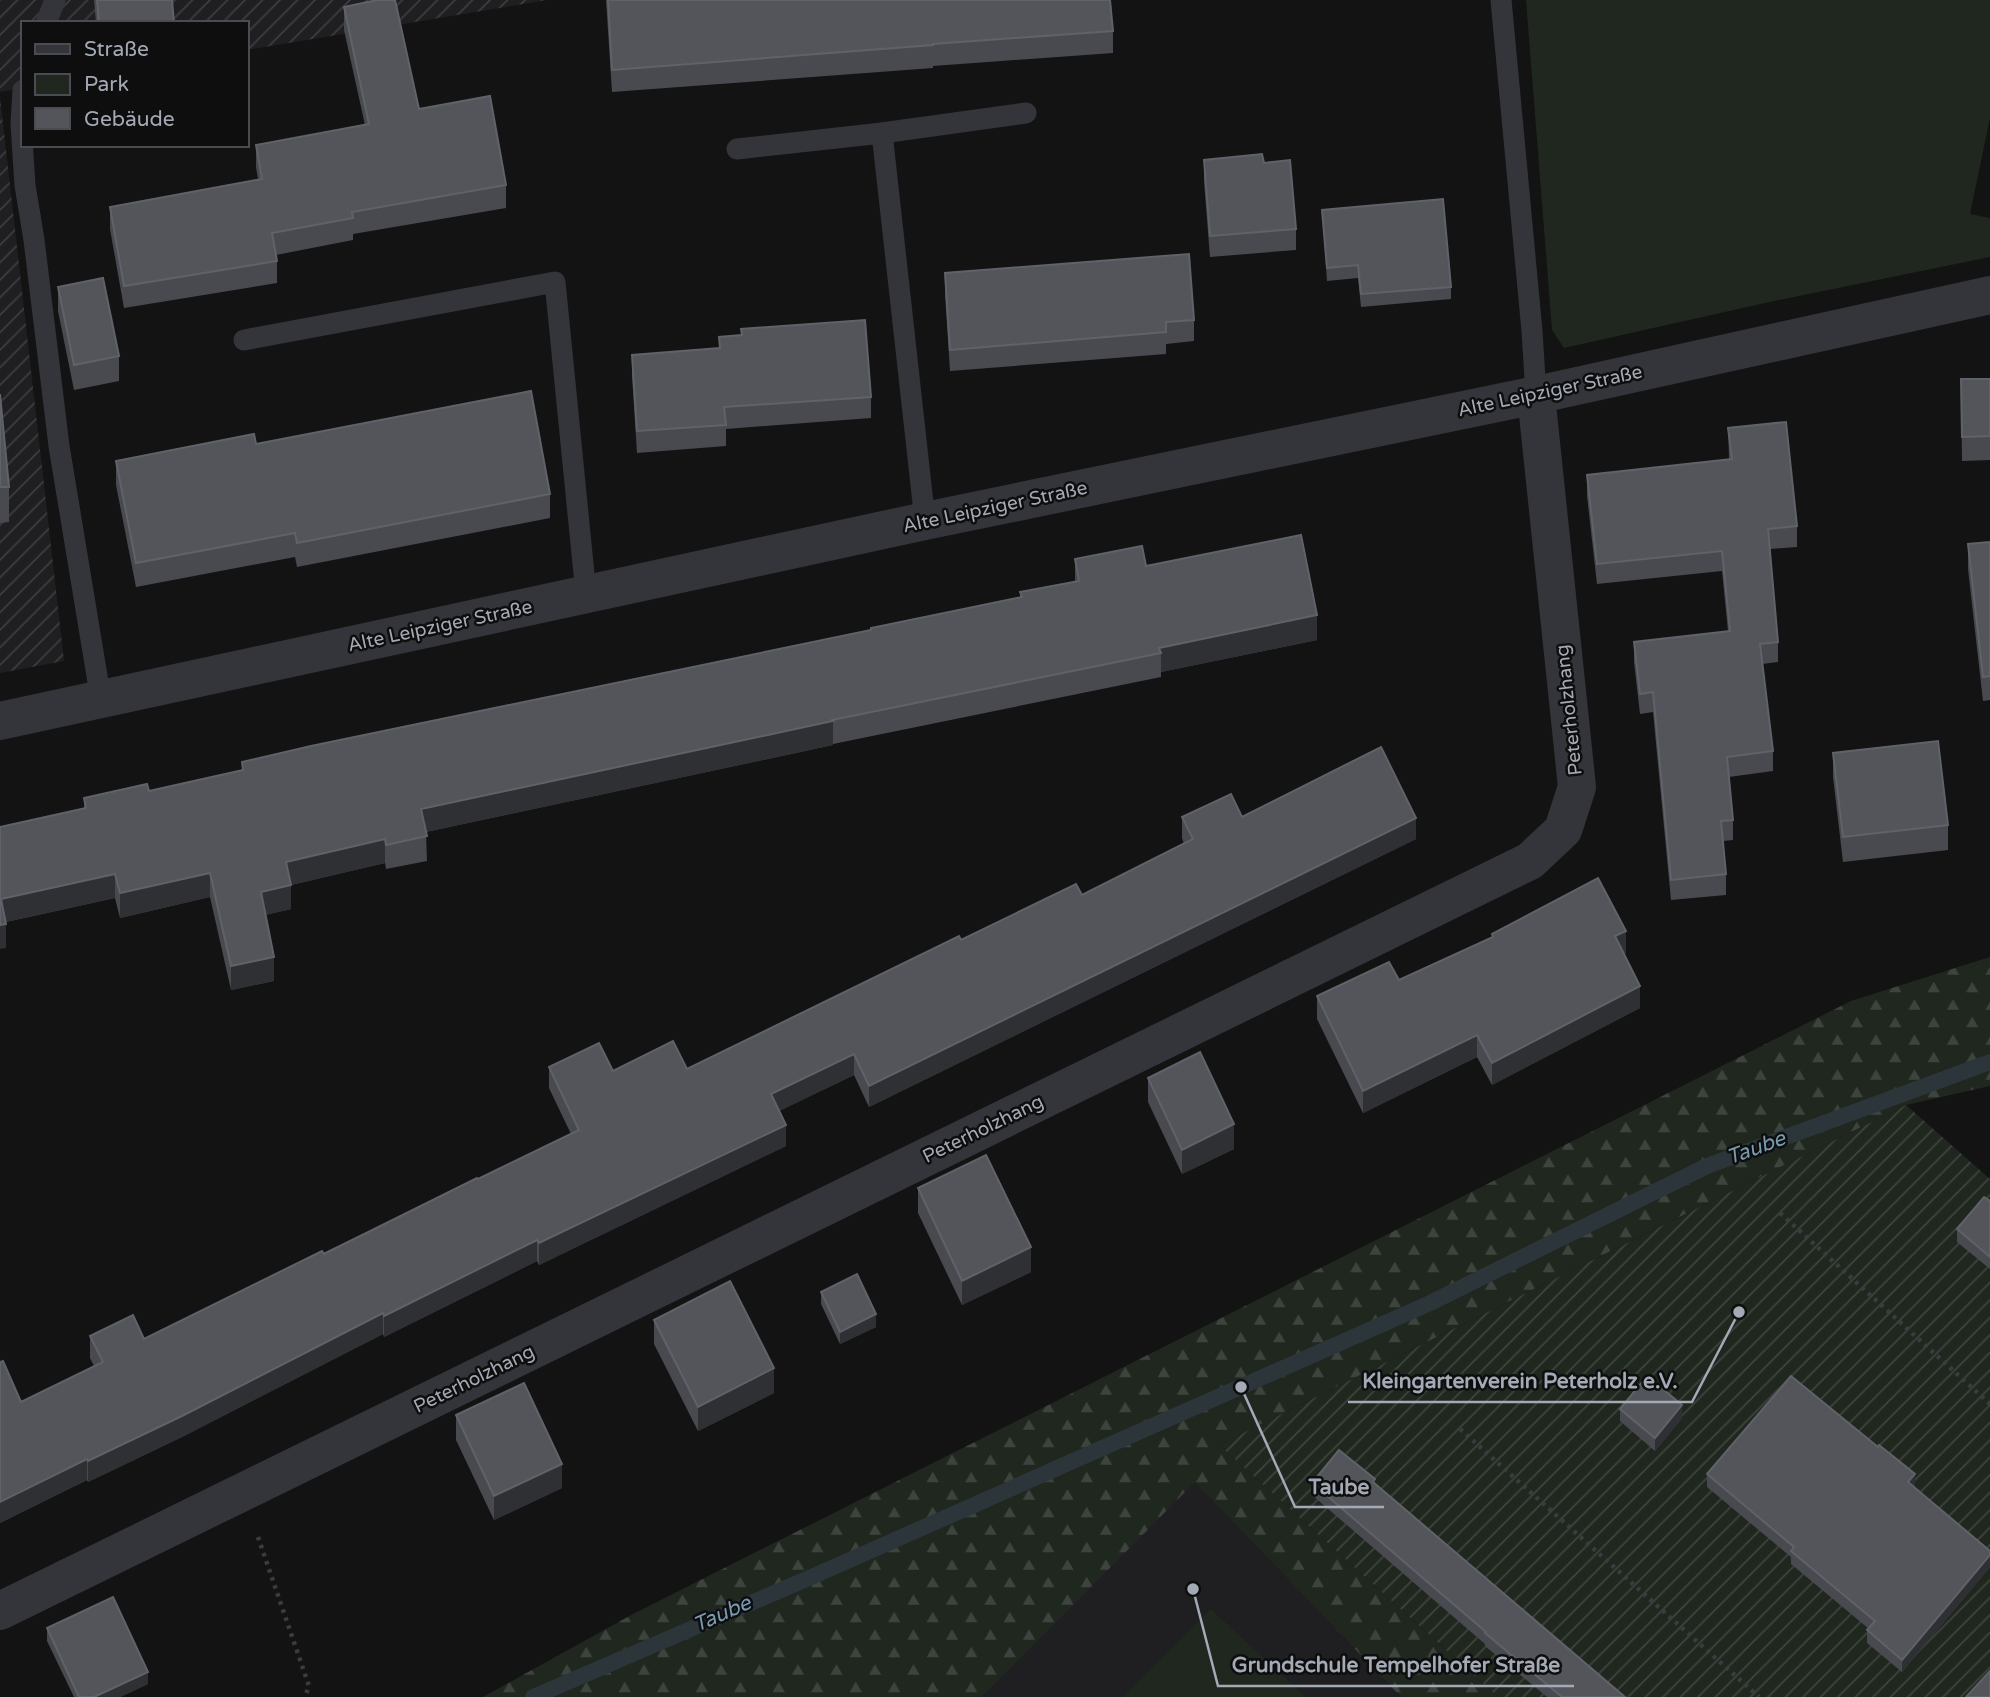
<svg xmlns="http://www.w3.org/2000/svg" width="1990" height="1697" viewBox="0 0 1990 1697" font-family="'Varela Round',sans-serif">
<style>
.built{fill:#1f1f21}
.industrial{fill:url(#industrial-furrows)}
.green{fill:#1f271f}
.forest{fill:url(#forest-firs)}
.garden{fill:url(#garden-furrows)}
.lines{fill:none;stroke-linecap:round;stroke-linejoin:round}
.stream{stroke:#2b353a;stroke-width:16}
.path{stroke:#3a3c41;stroke-width:4.5;stroke-dasharray:3.5 5;stroke-linecap:butt}
.service{stroke:#34353a;stroke-width:21}
.minor{stroke:#34353a;stroke-width:38}
.tertiary{stroke:#34353a;stroke-width:38}
.wall{fill:#494a4f}
.shaded-wall{fill:#2f3033}
.building{fill:#53555a;stroke:#5f6268;stroke-width:2}
.labels{text-anchor:middle;dominant-baseline:central;stroke-width:5;stroke-linejoin:round;paint-order:stroke}
.street-label{font-size:19px;fill:#a4aab5;stroke:#0e0e0f}
.water-label{font-size:21px;font-style:italic;fill:#799cb2;stroke:#0e0e0f}
.leader{fill:none;stroke:#a4aab5;stroke-width:2.5}
.callout-dot{fill:#a4aab5;stroke:#0e0e0f;stroke-width:2.5}
.callout-label{font-size:21px;text-anchor:middle;font-weight:bold;fill:#a4aab5;stroke:#0e0e0f;stroke-width:5;stroke-linejoin:round;paint-order:stroke}
</style>
<defs>
<pattern id="industrial-furrows" width="10" height="10" patternUnits="userSpaceOnUse" patternTransform="scale(1.75)"><rect width="10" height="10" fill="#1f1f21"/><path d="M-1 1l2-2M0 10L10 0M9 11l2-2" fill="none" stroke="#3d3d3f"/></pattern>
<pattern id="forest-firs" width="22" height="20" patternUnits="userSpaceOnUse" patternTransform="scale(1.75)"><rect width="22" height="20" fill="#1f271f"/><path d="M5 1l3.5 6h-7zM16 11l3.5 6h-7z" fill="#3d443d"/></pattern>
<pattern id="garden-furrows" width="10" height="10" patternUnits="userSpaceOnUse" patternTransform="scale(1.75)"><rect width="10" height="10" fill="#1f271f"/><path d="M-1 1l2-2M0 10L10 0M9 11l2-2" fill="none" stroke="#3d443d"/></pattern>
</defs>
<rect width="100%" height="100%" fill="#131314"/>
<path class="built" d="M1195,1481L1401,1697H982Z"/>
<g class="industrial">
<path d="M0,0H547L247,50V23H23V88L0,92Z"/>
<path d="M0,97L64,661L0,673Z"/>
</g>
<g class="green">
<path d="M1526,0H1990V118L1970,214L1990,218V257L1774,301L1564,348L1552,330Z"/>
<path d="M1211,1609L1306,1697H1123Z"/>
</g>
<path class="forest" d="M1990,957V1086L1906,1105L1219,1445L1498,1697H1401L1195,1482L982,1697H483L633,1614L1851,1001Z"/>
<path class="garden" d="M1906,1105L1990,1179V1697H1498L1219,1445Z"/>
<g class="lines">
<path class="stream" d="M533,1697L809,1578L1428,1304L1707,1166L1990,1062"/>
<g class="path">
<path d="M1780,1213L1990,1404"/>
<path d="M1460,1429L1759,1697"/>
<path d="M258,1537L309,1686L305,1697"/>
</g>
<g class="service">
<path d="M1501,0L1532,331L1536,395"/>
<path d="M46,23L55,0"/>
<path d="M23,90L21,124L25,185L34,240L59,446L101,700"/>
<path d="M882,133L1026,113"/>
<path d="M737,149L882,133L925,521"/>
<path d="M244,340L555,282L586,594"/>
</g>
<path class="minor" d="M0,1611L1530,861L1563,830L1577,787L1536,395"/>
<path class="tertiary" d="M0,721L925,521L1536,395L1990,295"/>
</g>
<g class="wall">
<path d="M94,0H172L174,23H96Z"/>
<path d="M606,0H1110L1113,31V53L933,66V68L612,92Z"/>
<path d="M344,7L419,109L506,185V208L353,234V240L276,255L277,261V283L124,308L110,229V207L258,179L256,167V145L365,125L344,30Z"/>
<path d="M1204,160L1264,163L1296,229V250L1210,257L1204,181Z"/>
<path d="M1322,210L1451,287V299L1361,307L1358,278L1327,281Z"/>
<path d="M945,273L1194,320V341L1166,344V354L950,371L945,294Z"/>
<path d="M58,287L119,356V381L74,390L58,311Z"/>
<path d="M719,337L871,397V418L726,429V446L637,453L632,376V355L719,348Z"/>
<path d="M1961,379H1990V460L1962,461Z"/>
<path d="M0,394L9,487V522L0,523Z"/>
<path d="M1728,428L1797,526V547L1770,549L1778,642V662L1762,664L1773,751V771L1729,777L1733,820V840L1723,841L1726,874V895L1671,900L1653,712L1640,714L1634,662V642L1728,631L1722,571L1597,584L1587,496V475L1729,459Z"/>
<path d="M256,444L550,494V518L297,567L295,557L136,587L116,485V461Z"/>
<path d="M1990,542V700L1983,701L1968,569V544Z"/>
<path d="M1075,559L1146,566L1317,640L1161,672V677L833,744V745L426,832L427,861L386,869L385,863L291,885V909L265,915L274,981L231,990L210,897L120,918L115,898L6,922V948L0,827L84,808V798L149,791L242,771V762L871,631L1020,598V592L1075,582Z"/>
<path d="M1833,753L1948,825V850L1843,862L1833,777Z"/>
<path d="M1182,817H1242L1416,839L869,1107L854,1075L779,1111L786,1146L539,1265L537,1261L384,1337L383,1334L182,1437L88,1482L87,1480L0,1523V1362L21,1402L94,1366L90,1358V1336L144,1339L571,1134L549,1088V1067L613,1071L687,1069L961,940L1082,895L1184,844L1182,838Z"/>
<path d="M1492,934L1626,953L1624,954L1640,1008L1492,1085L1477,1057L1363,1113L1317,1019V996L1399,980L1492,937Z"/>
<path d="M1148,1078L1234,1149L1182,1174L1148,1102Z"/>
<path d="M918,1188L1031,1272L962,1305L918,1213Z"/>
<path d="M1990,1201V1269L1957,1242V1229Z"/>
<path d="M821,1292L876,1327L840,1344L821,1304Z"/>
<path d="M654,1320L774,1393L698,1431L654,1344Z"/>
<path d="M1620,1409L1682,1418L1655,1451L1620,1421Z"/>
<path d="M456,1415L562,1488L494,1520L456,1440Z"/>
<path d="M1707,1474L1914,1487L1990,1555V1567L1902,1672L1867,1643V1630L1869,1629L1791,1564V1557L1707,1487Z"/>
<path d="M1312,1483H1375L1625,1697H1547L1485,1646V1644L1312,1495Z"/>
<path d="M47,1628L148,1684L120,1697H74L47,1641Z"/>
</g>
<g class="shaded-wall">
<path d="M1317,615V640L1161,672V653L1159,648Z"/>
<path d="M833,721V745L421,833V809Z"/>
<path d="M1416,818V839L869,1107V1086Z"/>
<path d="M385,839V863L291,885V909L261,916V892L286,862Z"/>
<path d="M210,873V897L120,918V893Z"/>
<path d="M115,874V898L1,923V899Z"/>
<path d="M6,924V948L0,949V925Z"/>
<path d="M1626,931V953L1615,958V936Z"/>
<path d="M274,957V981L231,990V966Z"/>
<path d="M1640,986V1008L1492,1085V1063Z"/>
<path d="M1477,1035V1057L1363,1113V1091Z"/>
<path d="M854,1054V1075L771,1115V1094Z"/>
<path d="M1234,1124V1149L1182,1174V1150Z"/>
<path d="M786,1125V1146L539,1265V1243Z"/>
<path d="M537,1240V1261L384,1337V1316Z"/>
<path d="M1031,1247V1272L962,1305V1281Z"/>
<path d="M383,1313V1334L182,1437L88,1482V1461Z"/>
<path d="M876,1314V1327L840,1344V1332Z"/>
<path d="M774,1368V1393L698,1431V1407Z"/>
<path d="M1682,1405V1418L1655,1451V1438Z"/>
<path d="M87,1459V1480L0,1523V1502Z"/>
<path d="M562,1464V1488L494,1520V1496Z"/>
<path d="M1915,1474V1487L1908,1482Z"/>
<path d="M1990,1555V1567L1902,1672V1660Z"/>
<path d="M148,1672V1684L120,1697H94Z"/>
</g>
<g class="building">
<path d="M97,0H172L174,23H99Z"/>
<path d="M377,0H395L419,109L490,96L506,185L352,212L353,218L272,233L277,261L124,286L110,207L262,179L256,145L369,124L344,7Z"/>
<path d="M608,0H1110L1113,31L933,44V45L612,70Z"/>
<path d="M1262,154L1264,163L1290,160L1296,229L1210,236L1204,160Z"/>
<path d="M1443,199L1451,287L1361,294L1358,265L1327,268L1322,210Z"/>
<path d="M1189,254L1194,320L1166,322V332L950,350L945,273Z"/>
<path d="M103,278L119,356L74,365L58,287Z"/>
<path d="M865,320L871,397L724,407L726,425L637,431L632,355L720,348L719,337L742,335L741,329Z"/>
<path d="M1961,379H1990V436L1962,437Z"/>
<path d="M531,391L550,494L297,543L295,533L136,563L116,461L254,434L256,444Z"/>
<path d="M0,394L9,487H0Z"/>
<path d="M1786,422L1797,526L1768,529L1778,642L1760,644L1773,751L1727,757L1733,820L1721,821L1726,874L1671,880L1653,692L1640,694L1634,642L1730,631L1722,551L1597,564L1587,475L1732,459L1728,428Z"/>
<path d="M1301,535L1317,615L1159,648L1161,653L832,720L833,721L421,809L427,836L386,845L385,839L286,862L291,885L261,892L274,957L231,966L210,873L120,893L115,874L1,899L6,924L0,925V827L86,808L84,798L147,784L149,791L243,770L242,762L311,746L871,630V628L1022,597L1020,592L1079,581L1075,559L1142,546L1146,566Z"/>
<path d="M1990,542V676L1983,677L1968,544Z"/>
<path d="M1938,741L1948,825L1843,837L1833,753Z"/>
<path d="M1381,747L1416,818L869,1086L854,1054L771,1094L786,1125L539,1243L537,1240L384,1316L383,1313L182,1416L88,1461L87,1459L0,1502V1362L3,1361L21,1402L103,1362L90,1336L133,1315L144,1339L322,1251L324,1254L477,1178L478,1179L579,1130L549,1067L599,1043L613,1071L673,1041L687,1069L959,936L961,940L1076,884L1082,895L1193,839L1182,817L1231,794L1242,817Z"/>
<path d="M1598,878L1626,931L1615,936L1640,986L1492,1063L1477,1035L1363,1091L1317,996L1389,962L1399,980L1493,937L1492,934Z"/>
<path d="M1200,1052L1234,1124L1182,1150L1148,1078Z"/>
<path d="M986,1155L1031,1247L962,1281L918,1188Z"/>
<path d="M1984,1197L1990,1201V1257L1957,1229Z"/>
<path d="M857,1274L876,1314L840,1332L821,1292Z"/>
<path d="M730,1281L774,1368L698,1407L654,1320Z"/>
<path d="M1647,1376L1682,1405L1655,1438L1620,1409Z"/>
<path d="M1791,1376L1878,1447L1879,1445L1915,1474L1908,1482L1990,1551V1555L1902,1660L1867,1630L1875,1621L1791,1551L1794,1547L1707,1474Z"/>
<path d="M524,1383L562,1464L494,1496L456,1415Z"/>
<path d="M1339,1450L1375,1479L1373,1482L1625,1697H1562L1485,1633L1486,1632L1312,1483Z"/>
<path d="M113,1597L148,1672L94,1697H79L47,1628Z"/>
<path d="M1990,1671V1697H1966Z"/>
</g>
<g class="labels">
<g class="street-label">
<text transform="translate(1550 391) rotate(-12)">Alte Leipziger Straße</text>
<text transform="translate(995 507) rotate(-12)">Alte Leipziger Straße</text>
<text transform="translate(440 626) rotate(-12)">Alte Leipziger Straße</text>
<text transform="translate(1569 710) rotate(-96)">Peterholzhang</text>
<text transform="translate(983 1129) rotate(-26)">Peterholzhang</text>
<text transform="translate(474 1379) rotate(-26)">Peterholzhang</text>
</g>
<g class="water-label">
<text transform="translate(1756 1148) rotate(-20)">Taube</text>
<text transform="translate(722 1614) rotate(-24)">Taube</text>
</g>
</g>
<path class="leader" d="M1739 1312L1692 1402H1348M1241 1387L1295 1507H1384M1193 1589L1218 1686H1574"/>
<g class="callout-dot">
<circle cx="1739" cy="1312" r="7"/>
<circle cx="1241" cy="1387" r="7"/>
<circle cx="1193" cy="1589" r="7"/>
</g>
<g class="callout-label">
<text x="1520" y="1388">Kleingartenverein Peterholz e.V.</text>
<text x="1339" y="1494">Taube</text>
<text x="1396" y="1672">Grundschule Tempelhofer Straße</text>
</g>
<rect x="21" y="21" width="228" height="126" fill="#0e0e0f" stroke="#4a4c51" stroke-width="2"/>
<rect x="35" y="44" width="35" height="10" fill="#34353a" stroke="#4a4c51" stroke-width="2"/>
<text x="84" y="56" font-size="21" fill="#a4aab5">Straße</text>
<rect x="35" y="74" width="35" height="21" fill="#1f271f" stroke="#4a4c51" stroke-width="2"/>
<text x="84" y="91" font-size="21" fill="#a4aab5">Park</text>
<rect x="35" y="108" width="35" height="21" fill="#53555a" stroke="#4a4c51" stroke-width="2"/>
<text x="84" y="126" font-size="21" fill="#a4aab5">Gebäude</text>
</svg>
